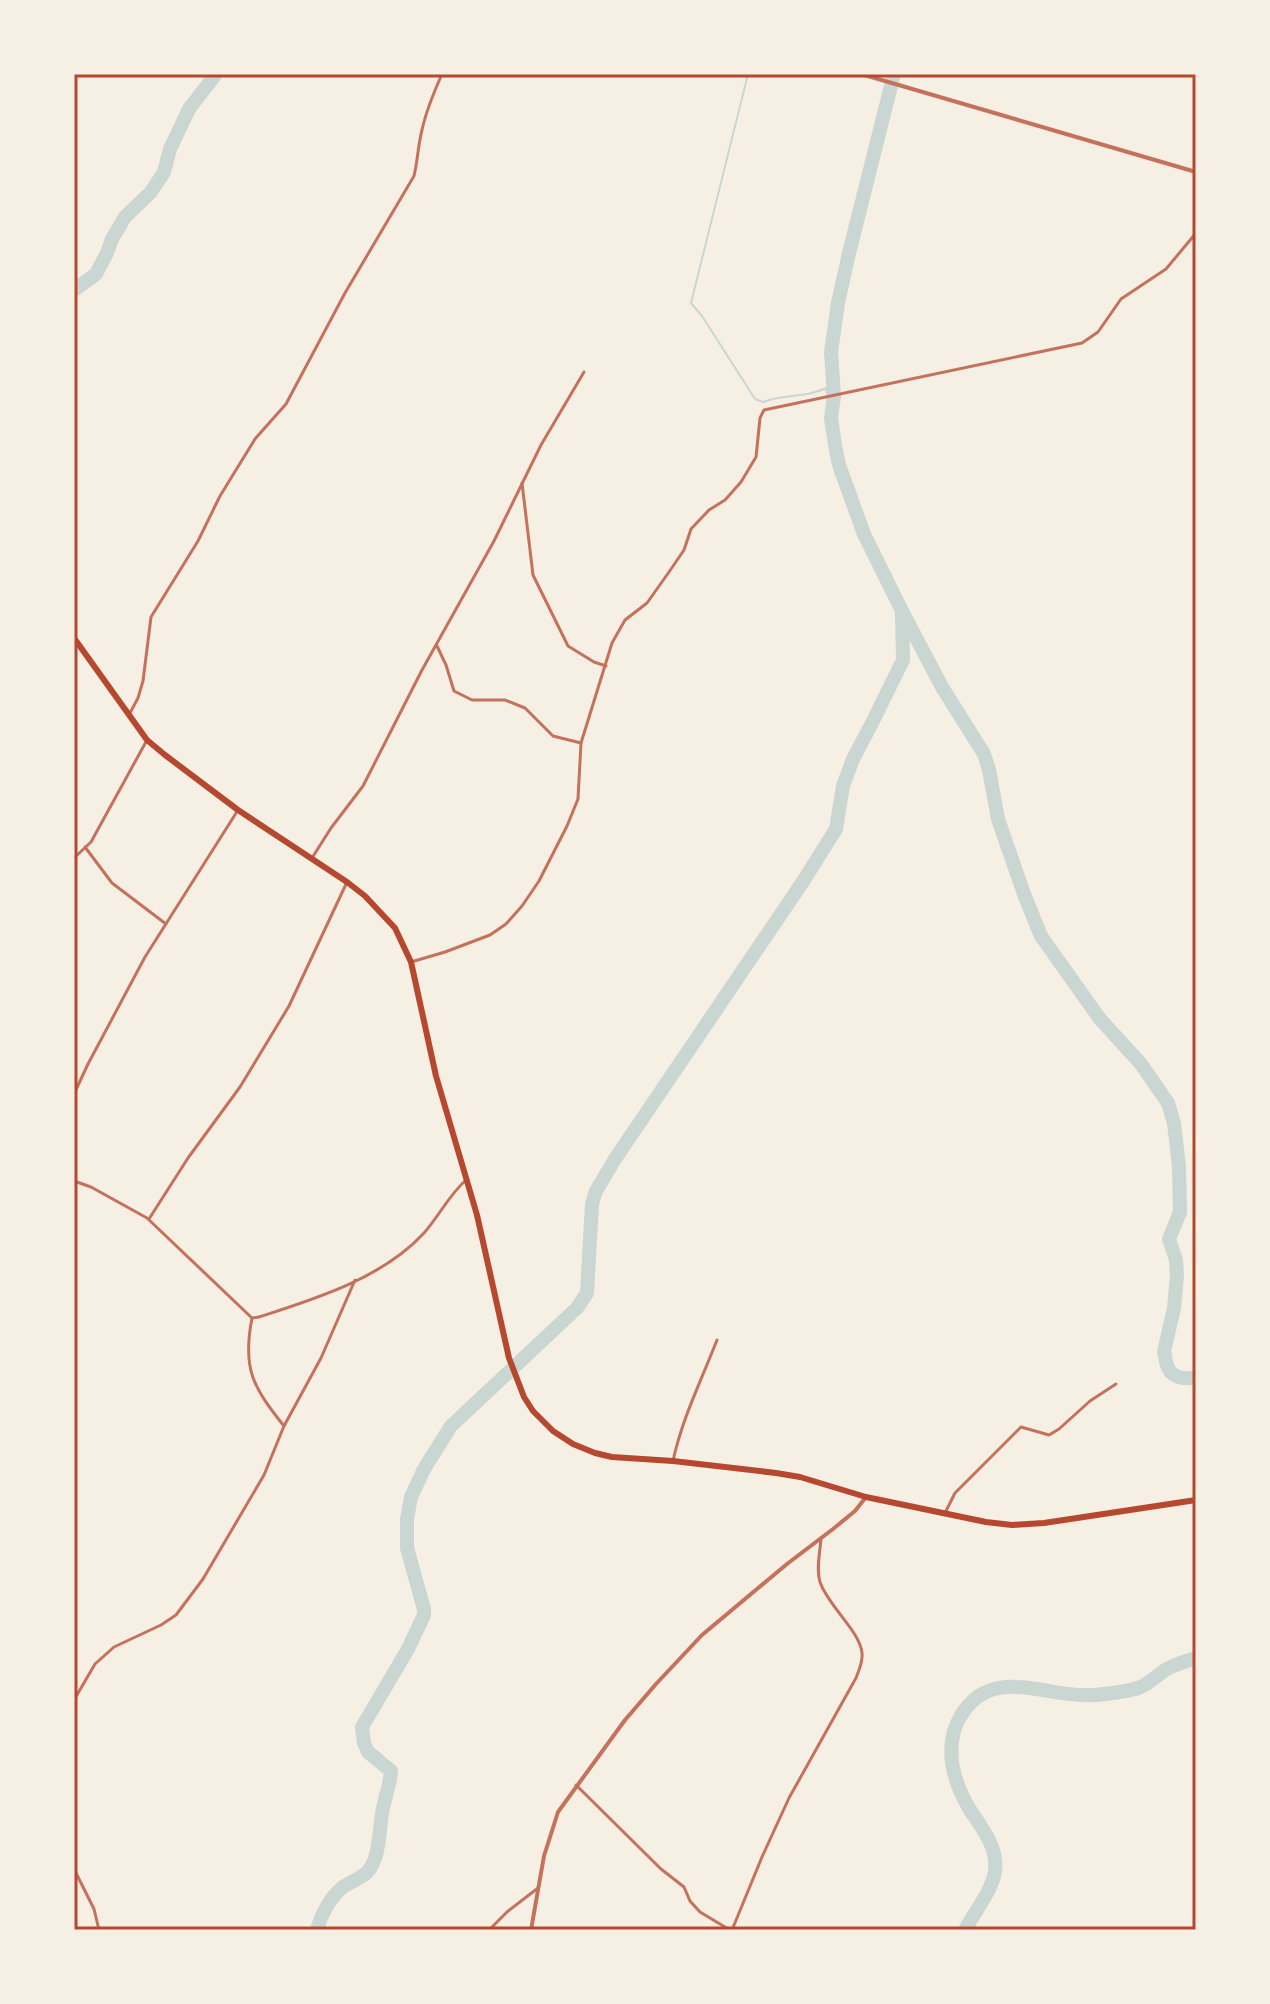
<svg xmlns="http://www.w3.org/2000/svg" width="1270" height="2004" viewBox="0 0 1270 2004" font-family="Helvetica,sans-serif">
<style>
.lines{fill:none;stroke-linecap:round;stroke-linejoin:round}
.stream{stroke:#c9d6d2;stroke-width:2}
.river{stroke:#c9d6d2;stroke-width:14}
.minor{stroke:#c5725c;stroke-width:3}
.tertiary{stroke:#c5725c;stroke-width:4}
.primary{stroke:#b5482f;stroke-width:6}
.neatline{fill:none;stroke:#b5482f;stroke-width:3}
</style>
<rect width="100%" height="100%" fill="#f6efe4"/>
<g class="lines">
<path class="stream" d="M748,74L691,303L702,316L755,399L763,402C783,394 807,398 826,388L831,418"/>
<g class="river">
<path d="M894,74L849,253L838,303L831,352L834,396L831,418L835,445L839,465L864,534L902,611L942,687L984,754L989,770L998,819L1024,894L1041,936L1100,1019L1141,1064L1168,1103L1174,1123L1179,1167L1180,1212L1169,1239L1176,1260L1177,1275L1174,1308L1164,1352C1166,1356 1165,1361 1167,1365C1170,1378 1185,1379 1196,1378"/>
<path d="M74,290L96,274L107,253L112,239L125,217L151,192L164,172L170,149L189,109L216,74"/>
<path d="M317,1930C321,1915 330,1897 343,1887C352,1881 363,1878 369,1870C380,1855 379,1831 382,1814C384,1799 390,1786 391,1771L368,1752L364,1743L362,1727L408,1649L424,1615V1609L407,1548V1519L411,1497L424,1469L451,1426L577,1308L587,1293L592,1204L596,1191L615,1159L802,883L836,829L843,786L853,759L872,723L903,660L902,611"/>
<path d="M965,1930C974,1913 993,1889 995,1871C998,1847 982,1828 970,1810C953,1781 943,1748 960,1717C989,1667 1038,1694 1082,1695C1098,1696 1115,1693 1131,1690C1147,1687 1154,1677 1167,1669C1176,1664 1187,1661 1196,1658"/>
</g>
<g class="minor">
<path d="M522,483L533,575L568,646L594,662L606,666"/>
<path d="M437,646L446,665L454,691L472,700H505L525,708L553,736L581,743"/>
<path d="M130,713L138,698L143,681L151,617L198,541L220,496L255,439L286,404L345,293L414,176C418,159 418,145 422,130C426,111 434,92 442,74"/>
<path d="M85,847L112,883L166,924"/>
<path d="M74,858L91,842L147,740"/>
<path d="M312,858L331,828L363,786L422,670L494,541L541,445L584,372"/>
<path d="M411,962L445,952L490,935L506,924L522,906L539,881L567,826L578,799L581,743L612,643L625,620L647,603L669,572L684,550L691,529L709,510L725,500L741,482L756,457L760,418L764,410L1082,343L1098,332L1121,299L1166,269L1196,233"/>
<path d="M74,1094L88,1064L145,957L238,810"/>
<path d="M74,1181L91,1187L147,1218L252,1318"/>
<path d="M149,1219L188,1158L240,1087L289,1006L347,882"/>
<path d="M252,1318L259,1317C315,1299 383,1278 424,1233C439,1216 449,1195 466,1180"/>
<path d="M252,1318C242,1369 253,1387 284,1426"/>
<path d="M673,1461C682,1419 701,1381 717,1340"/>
<path d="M945,1513L955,1493L1021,1427L1049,1435L1059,1429L1090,1401L1116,1384"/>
<path d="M74,1700L95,1664L114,1647L161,1625L176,1615L203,1579L264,1475L284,1426L321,1358L355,1280"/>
<path d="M576,1785L661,1869L684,1887L690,1901L700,1912L730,1930"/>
<path d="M74,1869L94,1909L99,1930"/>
<path d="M489,1930L507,1912L538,1888"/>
<path d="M732,1930L762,1857L789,1798L856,1678C859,1670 863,1662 862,1653C860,1631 828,1606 820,1582C816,1568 820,1553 821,1538"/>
</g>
<g class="tertiary">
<path d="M861,74L1196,172"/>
<path d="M531,1930L544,1856L558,1812L625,1720L656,1684L702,1635L787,1564L833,1529L855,1511L866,1497"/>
</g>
<path class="primary" d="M74,638L147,740L165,755L238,810L347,882L365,896L395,928L411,962L436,1076L477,1215L509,1358L524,1397L533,1411L553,1431L573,1444L595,1453L612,1457L673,1461L776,1473L800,1477L866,1497L986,1522L1012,1525L1044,1523L1196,1500"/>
</g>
<rect width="1270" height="2004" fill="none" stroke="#f6efe4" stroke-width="152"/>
<rect x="76" y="76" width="1118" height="1852" class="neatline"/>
</svg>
